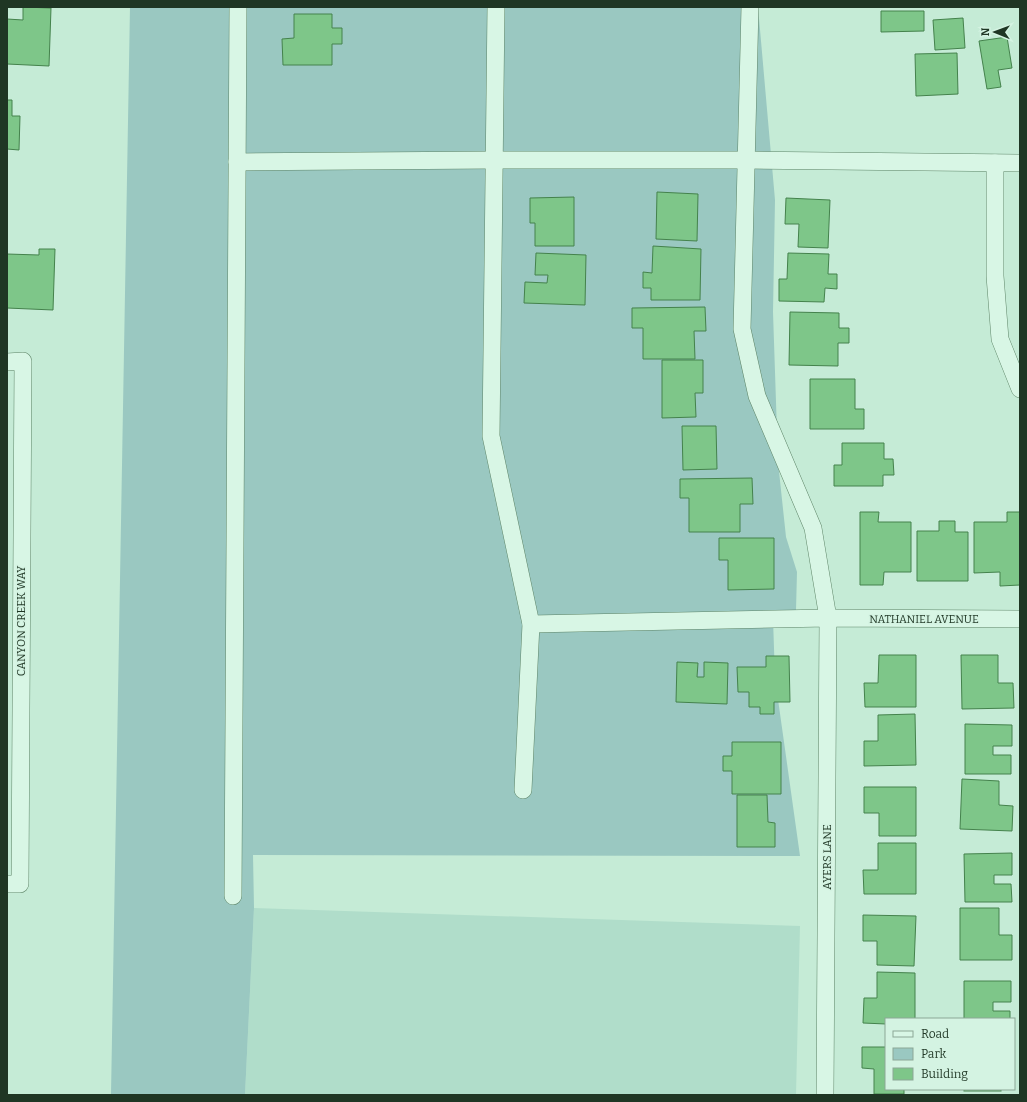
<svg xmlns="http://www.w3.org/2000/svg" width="1027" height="1102" viewBox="0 0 1027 1102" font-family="Bitter,serif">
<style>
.farmland{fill:#b0ddca}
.green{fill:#9ac8c1}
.building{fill:#7ec689;stroke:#44824c}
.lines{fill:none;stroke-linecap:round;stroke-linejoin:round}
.minor-casing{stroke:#5d8467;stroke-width:18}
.minor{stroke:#d8f6e5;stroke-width:17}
.labels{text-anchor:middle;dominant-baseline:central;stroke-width:3;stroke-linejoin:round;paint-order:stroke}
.street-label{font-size:11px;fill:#1f3624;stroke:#d4f3e2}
</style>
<rect width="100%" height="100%" fill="#c5ebd6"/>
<path class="farmland" d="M254,908L800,926L796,1095H245Z"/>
<path class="green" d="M130,7H758L775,200L773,312L778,462L786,537L797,572L796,610L793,618L773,619L775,678L800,856L253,855L254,908L245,1095H111Z"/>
<g class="building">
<path d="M23,7L51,8L49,66L7,64V19L23,20Z"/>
<path d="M881,11H924V31L881,32Z"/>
<path d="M294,14H332V28H342V44H332V65H283L282,39L294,38Z"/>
<path d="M963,18L965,48L935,50L933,20Z"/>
<path d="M1007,37L1012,68L998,70L1001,87L987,89L979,41Z"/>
<path d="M957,53L958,94L916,96L915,54Z"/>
<path d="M7,100H12V116H20L19,150L7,149Z"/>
<path d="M657,192L698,194L697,241L656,239Z"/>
<path d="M574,197V246H535V223H530V198Z"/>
<path d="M786,198L830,200L828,248L798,247L799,224H785Z"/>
<path d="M653,246L701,249L700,300H651V288H643V272L652,273Z"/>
<path d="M39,249H55L53,310L7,308V254L39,255Z"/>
<path d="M536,253L586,255L585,305L524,303L525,282L547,283L548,275H535Z"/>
<path d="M788,253L829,254L828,274H837V289L825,288L824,302L779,301V279H787Z"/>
<path d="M705,307L706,331H694L695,359H643V328H632V308Z"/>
<path d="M790,312L839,313V328H849V343H838V366L789,365Z"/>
<path d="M662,360H703V393H695L696,417L662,418Z"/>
<path d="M810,379H855V409H864V429H810Z"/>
<path d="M682,426H716L717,469L683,470Z"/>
<path d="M842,443H884V459H893L894,475H883V486H834V465H842Z"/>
<path d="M752,478L753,504H740V532H689V498H680V479Z"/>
<path d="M860,512H879L878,522H911V572H884L883,585H860Z"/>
<path d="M1007,512H1020V585L1000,586V572L974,573V522H1007Z"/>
<path d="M939,521H955V532H968V581H917V531H939Z"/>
<path d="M719,538H774V589L728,590V560H719Z"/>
<path d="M879,655H916V707H865L864,683H878Z"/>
<path d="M961,655H998V683H1013L1014,708L962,709Z"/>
<path d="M766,656H789L790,702H774V714H760V707H749V692H738L737,667H766Z"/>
<path d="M677,662L698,663L697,677H704V662L728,663L727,704L676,702Z"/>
<path d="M915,714L916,765L864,766V741H878V715Z"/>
<path d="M965,724L1012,725V746H993V755H1011V774H965Z"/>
<path d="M732,742H781V794H732V771H723V756H732Z"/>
<path d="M962,779L999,781V805L1013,806L1012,831L960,829Z"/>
<path d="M864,787H916V836H879V813H864Z"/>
<path d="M737,795H767L768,822L775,823V847H737Z"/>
<path d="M878,843H916V894H864L863,870H878Z"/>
<path d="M1012,853V875H994V884H1011L1012,902H965L964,854Z"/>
<path d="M960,908H999V935H1012V960H960Z"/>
<path d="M863,915L916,916L914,966L877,965V941H863Z"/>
<path d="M877,972L915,973V1019H886V1024L863,1023L864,998H877Z"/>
<path d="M964,981H1011V1002H993V1011H1010V1019H964Z"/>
<path d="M862,1047H886V1089H904V1094H874V1069L862,1068Z"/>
<rect x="964" y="1089" width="37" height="2"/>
</g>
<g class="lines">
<g class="minor-casing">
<g id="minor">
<path d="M496,7L491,436L531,624L523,790"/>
<path d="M750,7L742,329L757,396L813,528L828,618L825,1095"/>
<path d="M237,162L494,160H747L1020,163"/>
<path d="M995,163V276L1000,339L1020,389"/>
<path d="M7,362L23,361L20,884H7"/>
<path d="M531,624L828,618L1020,619"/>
<path d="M233,896L238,7"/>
</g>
</g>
<use href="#minor" class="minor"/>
</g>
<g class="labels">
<g class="street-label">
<text x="924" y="619">NATHANIEL AVENUE</text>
<text transform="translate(21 621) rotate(-90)">CANYON CREEK WAY</text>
<text transform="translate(827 857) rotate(-90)">AYERS LANE</text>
</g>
</g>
<rect width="1027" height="1102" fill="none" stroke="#1f3624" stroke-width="16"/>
<rect x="885" y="1018" width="130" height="72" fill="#d4f3e2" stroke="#8ca796"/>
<rect x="893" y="1031" width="20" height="6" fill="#d8f6e5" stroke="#8ca796"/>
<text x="921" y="1038" font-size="12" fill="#1f3624">Road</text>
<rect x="893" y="1048" width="20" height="12" fill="#9ac8c1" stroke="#8ca796"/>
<text x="921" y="1058" font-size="12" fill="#1f3624">Park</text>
<rect x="893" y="1068" width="20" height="12" fill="#7ec689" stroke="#8ca796"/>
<text x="921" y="1078" font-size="12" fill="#1f3624">Building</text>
<g transform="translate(995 32) rotate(271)" stroke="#d4f3e2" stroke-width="3" paint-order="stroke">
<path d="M0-3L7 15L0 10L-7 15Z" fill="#1f3624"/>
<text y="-6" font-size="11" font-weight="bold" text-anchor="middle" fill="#1f3624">N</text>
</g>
</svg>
